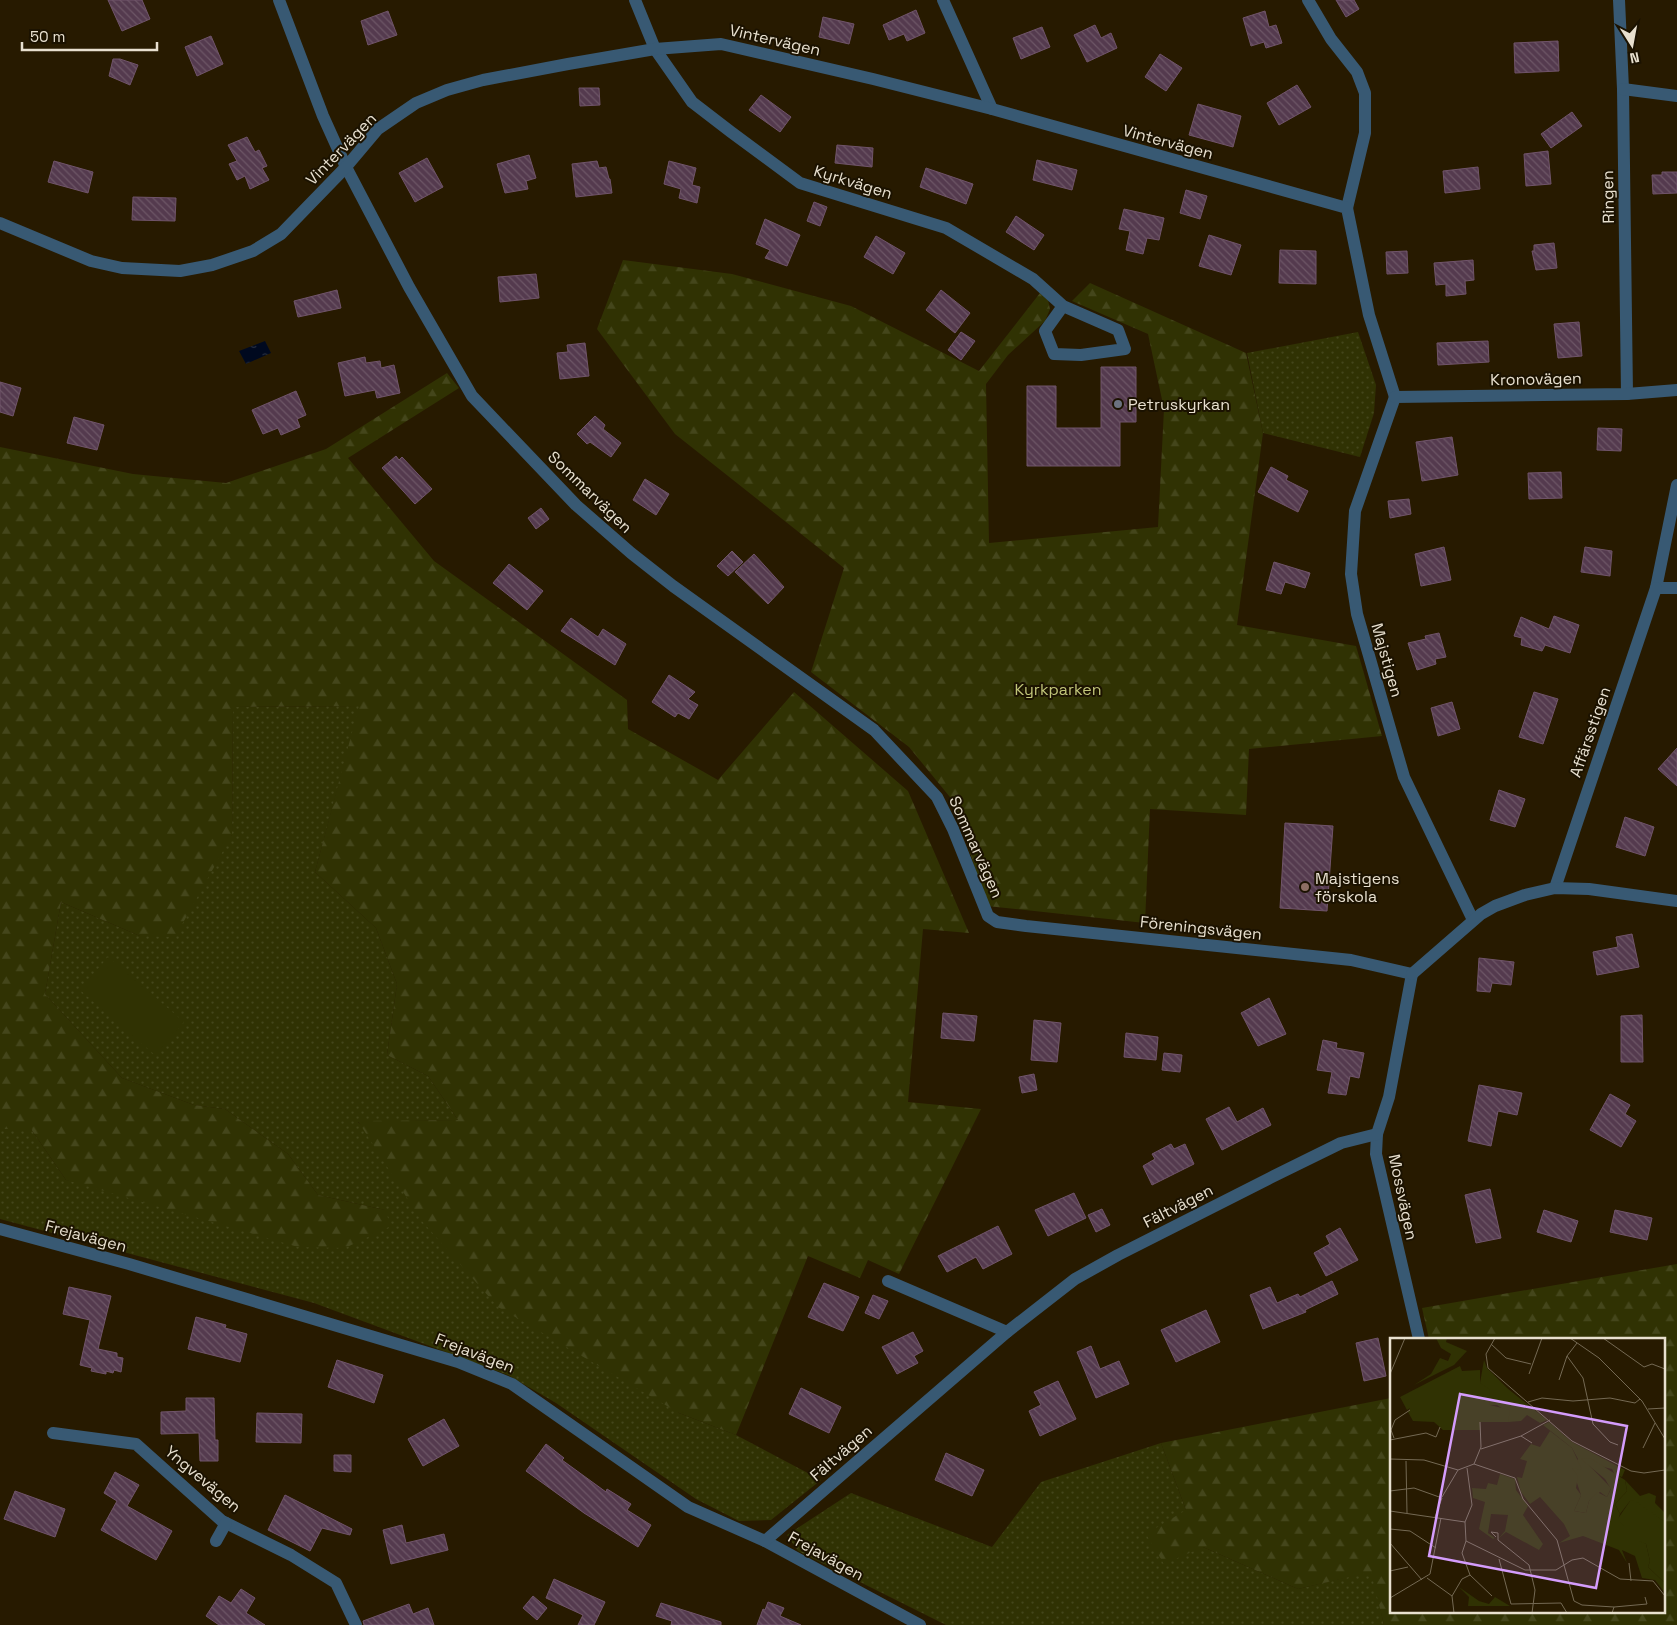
<svg xmlns="http://www.w3.org/2000/svg" width="1677" height="1625" viewBox="0 0 1677 1625" font-family="'Space Grotesk',sans-serif">
<style>
.grass{fill:url(#grass-dots)}
.forest{fill:url(#forest-firs)}
.garden{fill:#303203}
.water{fill:url(#water-ripples)}
.building{fill:url(#building-back-hatch);stroke:#70546a}
.lines{fill:none;stroke-linecap:round;stroke-linejoin:round}
.minor{stroke:#385973;stroke-width:12}
.worship-dot{fill:#6b7280;stroke:#1b1200;stroke-width:2}
.education-dot{fill:#8d6e63;stroke:#1b1200;stroke-width:2}
.labels{text-anchor:middle;dominant-baseline:central;stroke-width:4;stroke-linejoin:round;paint-order:stroke}
.street-label{font-size:16px;fill:#e8e0cf;stroke:#1b1200}
.poi-label{font-size:16px;fill:#e8e0cf;stroke:#1b1200;text-anchor:start}
.park-label{font-size:16px;fill:#c1c579;stroke:#1b1200}
.inset-road{fill:none;stroke:#746953;stroke-width:1}
.view{fill:#d49cfc;fill-opacity:0.15;stroke:#d49cfc;stroke-width:2.5}
.inset-edge{fill:none;stroke:#e8e0cf;stroke-width:2.5}
</style>
<defs>
<pattern id="grass-dots" width="8" height="8" patternUnits="userSpaceOnUse" patternTransform="scale(1.25)"><rect width="8" height="8" fill="#303203"/><path d="M2 2h.1M6 6h.1" fill="none" stroke="#44461b" stroke-width="1.8" stroke-linecap="round"/></pattern>
<pattern id="forest-firs" width="22" height="20" patternUnits="userSpaceOnUse" patternTransform="scale(1.25)"><rect width="22" height="20" fill="#303203"/><path d="M5 1l3.5 6h-7zM16 11l3.5 6h-7z" fill="#44461b"/></pattern>
<pattern id="water-ripples" width="26" height="14" patternUnits="userSpaceOnUse" patternTransform="scale(1.25)"><rect width="26" height="14" fill="#00091f"/><path d="M2 4q2-2 4 0t4 0M15 11q2-2 4 0t4 0" fill="none" stroke="#252d3e"/></pattern>
<pattern id="building-back-hatch" width="6" height="6" patternUnits="userSpaceOnUse" patternTransform="scale(1.25)"><rect width="6" height="6" fill="#543a4e"/><path d="M-1 5l2 2M0 0l6 6M5-1l2 2" fill="none" stroke="#6d5666"/></pattern>
</defs>
<rect width="100%" height="100%" fill="#271a00"/>
<g class="grass">
<path d="M1358,332L1376,385L1374,413L1360,457L1263,433L1247,353Z"/>
<path d="M360,706L315,872L376,928L397,984L387,1055L428,1076L458,1120L358,1122L679,1413L736,1435L821,1480L771,1520L739,1521L696,1499L556,1403L508,1375L314,1303L0,1219V1129H31L66,1180L385,1210L318,1195L288,1154L225,1109L194,1105L122,1078L45,994L61,902L140,936L232,835L233,707Z"/>
<path d="M1161,1443L1186,1510L1203,1547L1298,1589L1372,1571L1384,1625H946L798,1551L787,1535L851,1493L992,1547L1041,1482Z"/>
</g>
<g class="forest">
<path d="M623,260L732,274L851,306L979,371L1040,293L1048,300L1050,309L1045,321L1008,355L986,384L989,543L1158,527L1164,409L1148,334L1072,301L1090,283L1246,353L1263,433L1237,625L1356,646L1382,736L1249,749L1246,815L1150,809L1145,923L987,906L954,802L909,747L811,672L844,568L675,434L597,329Z"/>
<path d="M447,373L459,388L348,458L434,561L627,700L628,729L718,780L794,692L908,791L969,933L923,929L908,1102L981,1109L899,1274L868,1260L860,1278L808,1256L736,1435L679,1413L498,1307L421,1220L358,1121L458,1120L428,1076L387,1055L397,984L376,928L315,872L359,706L233,707L232,835L175,937L140,936L61,902L45,994L122,1078L194,1105L225,1109L288,1154L318,1195L385,1210L391,1226L345,1248L298,1247L66,1180L31,1129H0V447L133,474L226,483L326,449Z"/>
<path d="M1677,1264V1625H1384L1371,1572L1298,1589L1203,1547L1164,1564L1146,1534L1186,1510L1161,1443L1391,1398V1611H1663V1339H1429L1422,1308Z"/>
</g>
<path class="garden" d="M108,957L184,1022L155,1055L80,990Z"/>
<path class="water" d="M265,341L271,353L246,364L239,351Z"/>
<g class="building">
<path d="M108,0H142L150,19L122,31Z"/>
<path d="M1336,0H1354L1359,9L1346,17Z"/>
<path d="M916,10L925,33L907,41L904,34L889,40L883,25Z"/>
<path d="M388,11L397,35L368,45L361,21Z"/>
<path d="M1265,11L1269,27L1276,25L1282,43L1266,48L1264,42L1251,46L1243,18Z"/>
<path d="M823,17L854,24L849,44L819,37Z"/>
<path d="M1095,25L1101,38L1111,33L1117,48L1087,62L1074,35Z"/>
<path d="M1042,27L1050,47L1021,59L1013,38Z"/>
<path d="M211,36L223,64L197,76L185,47Z"/>
<path d="M1558,41L1559,71L1515,73L1514,43Z"/>
<path d="M1160,54L1182,68L1166,91L1145,77Z"/>
<path d="M113,59H120L138,65L130,85L109,76Z"/>
<path d="M1297,85L1311,107L1279,125L1267,103Z"/>
<path d="M579,88H599L600,105L580,106Z"/>
<path d="M761,95L791,117L780,132L749,110Z"/>
<path d="M1198,104L1241,116L1233,147L1189,135Z"/>
<path d="M1572,112L1582,126L1551,148L1541,134Z"/>
<path d="M247,137L255,152L259,150L267,166L262,168L269,180L250,189L245,176L237,180L229,164L237,161L228,145Z"/>
<path d="M837,145L873,148L872,167L835,163Z"/>
<path d="M1548,151L1551,184L1526,186L1524,154Z"/>
<path d="M529,155L536,178L526,181L528,189L505,193L497,164Z"/>
<path d="M427,158L443,187L415,202L399,173Z"/>
<path d="M1037,160L1077,170L1072,190L1033,180Z"/>
<path d="M54,161L93,172L88,193L48,182Z"/>
<path d="M597,161L599,168L606,167L609,179H610L612,193L576,197L572,164Z"/>
<path d="M669,161L696,168L692,185L700,187L697,203L679,198L681,189L664,184Z"/>
<path d="M1478,167L1480,189L1445,193L1443,171Z"/>
<path d="M926,168L973,184L966,204L920,187Z"/>
<path d="M1662,172H1677V193L1653,194L1652,175H1662Z"/>
<path d="M1186,190L1207,196L1200,219L1180,213Z"/>
<path d="M133,197L176,198L175,221L132,220Z"/>
<path d="M814,202L827,207L820,226L807,221Z"/>
<path d="M1124,209L1164,218L1159,240L1147,238L1143,254L1126,250L1130,231L1119,229Z"/>
<path d="M1016,216L1044,235L1034,250L1006,232Z"/>
<path d="M765,219L800,235L787,266L765,258L770,250L756,244Z"/>
<path d="M1209,235L1241,245L1231,275L1199,266Z"/>
<path d="M876,236L905,253L893,274L864,257Z"/>
<path d="M1554,243L1557,268L1536,270L1532,251H1534V245Z"/>
<path d="M1280,250L1316,251V284L1279,283Z"/>
<path d="M1407,251L1408,273L1387,274L1386,252Z"/>
<path d="M1473,260L1474,280L1465,281L1466,294L1446,296V284L1436,285L1434,263Z"/>
<path d="M536,274L539,298L500,302L498,277Z"/>
<path d="M337,290L341,308L298,317L294,301Z"/>
<path d="M941,290L970,313L955,333L926,310Z"/>
<path d="M1579,322L1582,356L1558,358L1554,324Z"/>
<path d="M961,332L975,341L961,360L948,350Z"/>
<path d="M1488,341L1489,362L1438,365L1437,343Z"/>
<path d="M585,343L589,376L560,379L557,353L568,352L567,345Z"/>
<path d="M365,357L366,363L380,361L381,368L394,365L400,393L377,398L375,390L345,396L338,363Z"/>
<path d="M1101,367H1136V422H1120V466H1027V386H1056V428H1101Z"/>
<path d="M0,382L21,388L13,416L0,412Z"/>
<path d="M296,391L306,415L297,419L300,427L281,435L278,428L263,434L252,410Z"/>
<path d="M595,416L605,425L603,429L621,443L611,457L590,442L587,444L577,434Z"/>
<path d="M74,417L104,425L97,450L67,443Z"/>
<path d="M1598,428L1622,429L1621,451L1597,450Z"/>
<path d="M1452,437L1458,475L1422,481L1416,442Z"/>
<path d="M396,456L399,460L402,457L432,489L415,504L382,468Z"/>
<path d="M1271,467L1288,476L1286,480L1308,491L1298,512L1258,492Z"/>
<path d="M1561,472L1562,498L1529,499L1528,473Z"/>
<path d="M645,479L669,494L656,515L633,500Z"/>
<path d="M1409,499L1411,514L1390,518L1388,501Z"/>
<path d="M541,508L549,519L536,529L528,518Z"/>
<path d="M1444,547L1451,580L1421,586L1415,554Z"/>
<path d="M1585,547L1612,551L1610,576L1581,572Z"/>
<path d="M732,551L743,562L728,576L717,566Z"/>
<path d="M754,554L784,587L768,604L735,572Z"/>
<path d="M1274,562L1310,573L1305,588L1285,582L1281,594L1266,590Z"/>
<path d="M509,564L543,591L527,610L493,583Z"/>
<path d="M1554,616L1579,625L1570,653L1545,645L1542,651L1521,645L1522,638L1514,636L1521,617L1549,629Z"/>
<path d="M571,618L598,637L603,629L626,644L615,665L561,631Z"/>
<path d="M1439,633L1446,657L1435,659L1436,664L1417,670L1408,643L1426,639L1425,636Z"/>
<path d="M669,675L695,692L688,699L698,705L689,719L678,713L675,717L652,702Z"/>
<path d="M1534,692L1558,699L1543,744L1519,737Z"/>
<path d="M1452,702L1460,729L1438,736L1431,708Z"/>
<path d="M1677,748V786L1658,769Z"/>
<path d="M1499,790L1525,799L1515,827L1490,820Z"/>
<path d="M1625,817L1654,827L1645,856L1616,847Z"/>
<path d="M1285,823L1333,826L1327,911L1280,908Z"/>
<path d="M1632,934L1639,967L1597,975L1593,952L1618,947L1616,937Z"/>
<path d="M1479,958L1514,962L1511,985L1492,983L1490,992L1477,991Z"/>
<path d="M1269,998L1286,1034L1258,1046L1241,1013Z"/>
<path d="M943,1013L977,1016L974,1041L941,1038Z"/>
<path d="M1642,1015L1643,1062H1621V1016Z"/>
<path d="M1034,1020L1061,1023L1057,1062L1031,1060Z"/>
<path d="M1126,1033L1158,1037L1156,1060L1124,1057Z"/>
<path d="M1323,1040L1337,1043L1336,1048L1364,1053L1359,1078L1350,1076L1346,1095L1328,1093L1332,1072L1317,1070Z"/>
<path d="M1164,1053L1182,1055L1180,1072L1162,1070Z"/>
<path d="M1034,1074L1037,1090L1022,1093L1019,1077Z"/>
<path d="M1479,1085L1522,1093L1517,1115L1498,1111L1491,1146L1468,1141Z"/>
<path d="M1610,1094L1630,1105L1625,1114L1636,1121L1621,1147L1590,1130Z"/>
<path d="M1229,1107L1237,1122L1263,1108L1271,1125L1222,1150L1206,1119Z"/>
<path d="M1171,1144L1174,1149L1185,1144L1194,1164L1152,1185L1143,1166L1155,1159L1152,1154Z"/>
<path d="M1490,1189L1501,1238L1476,1243L1465,1195Z"/>
<path d="M1074,1193L1086,1218L1048,1236L1035,1210Z"/>
<path d="M1102,1209L1110,1225L1096,1232L1088,1215Z"/>
<path d="M1544,1210L1578,1221L1571,1242L1537,1232Z"/>
<path d="M1615,1210L1652,1218L1647,1240L1610,1232Z"/>
<path d="M998,1226L1012,1254L983,1269L976,1257L947,1272L938,1256Z"/>
<path d="M1340,1228L1358,1260L1326,1276L1314,1253L1330,1244L1326,1236Z"/>
<path d="M1332,1281L1338,1294L1305,1310L1306,1312L1263,1329L1250,1295L1270,1287L1277,1303L1298,1294L1300,1297Z"/>
<path d="M824,1283L859,1297L843,1331L808,1317Z"/>
<path d="M69,1287L111,1296L98,1349L117,1353V1357L123,1358L121,1372L114,1370L113,1373L106,1371V1374L91,1371L92,1368L80,1365L90,1320L63,1314Z"/>
<path d="M873,1295L888,1301L879,1319L865,1313Z"/>
<path d="M1206,1310L1220,1342L1176,1362L1161,1330Z"/>
<path d="M196,1317L226,1325L225,1328L247,1334L240,1362L188,1349Z"/>
<path d="M913,1332L923,1351L914,1356L918,1363L897,1374L882,1347Z"/>
<path d="M1378,1338L1386,1376L1364,1381L1356,1343Z"/>
<path d="M1091,1346L1100,1369L1119,1361L1129,1384L1096,1398L1077,1352Z"/>
<path d="M337,1360L383,1375L374,1403L328,1387Z"/>
<path d="M1058,1381L1076,1419L1040,1436L1029,1411L1041,1405L1034,1392Z"/>
<path d="M801,1388L841,1407L829,1433L789,1414Z"/>
<path d="M186,1398H214L215,1440H218V1461H200L199,1433L161,1434V1412L186,1411Z"/>
<path d="M257,1413L302,1414L301,1443L256,1442Z"/>
<path d="M444,1419L459,1446L423,1466L408,1439Z"/>
<path d="M546,1444L564,1458L562,1460L606,1492L607,1489L631,1504L627,1510L651,1525L638,1547L584,1513L526,1471Z"/>
<path d="M946,1453L984,1470L972,1496L935,1480Z"/>
<path d="M334,1455H351V1472L334,1471Z"/>
<path d="M115,1472L139,1485L127,1506L172,1531L156,1560L101,1530L117,1501L104,1493Z"/>
<path d="M15,1491L65,1509L55,1537L4,1519Z"/>
<path d="M285,1495L352,1529L350,1535L322,1528L310,1551L268,1530Z"/>
<path d="M402,1525L406,1543L444,1534L448,1550L391,1564L383,1530Z"/>
<path d="M554,1579L605,1602L594,1625H578L583,1615L546,1598Z"/>
<path d="M241,1589L255,1598L246,1613L265,1625H219L206,1616L219,1596L231,1603Z"/>
<path d="M533,1596L547,1608L537,1620L523,1608Z"/>
<path d="M768,1602L784,1608L780,1616L801,1625H757L763,1609L765,1610Z"/>
<path d="M661,1603L721,1622V1625H671L672,1621L656,1616Z"/>
<path d="M409,1604L413,1614L428,1608L434,1625H364L363,1621Z"/>
</g>
<g class="lines">
<g class="minor">
<path d="M279,0L323,116L346,167L409,287L472,396L576,505L631,553L673,586L874,730L937,797L953,829L988,916L997,922L1026,926L1351,960L1412,974"/>
<path d="M635,0L655,49L692,102L731,132L800,183L946,228L1033,279L1063,306L1045,331L1054,354L1081,355L1125,349L1118,330L1063,306"/>
<path d="M943,0L992,109"/>
<path d="M1308,0L1331,39L1357,72L1365,93V133L1347,208"/>
<path d="M1619,0L1623,89L1627,394"/>
<path d="M1623,89L1677,96"/>
<path d="M0,223L91,261L122,268L180,271L212,265L253,251L281,234L346,167L378,129L416,103L447,90L483,80L568,64L655,49L721,44L873,79L992,109L1347,208L1369,315L1395,397"/>
<path d="M1395,397L1355,511L1351,574L1357,614L1404,777L1473,920"/>
<path d="M1395,397L1627,394L1677,390"/>
<path d="M1677,485L1656,588H1677"/>
<path d="M1555,888L1656,588"/>
<path d="M1412,974L1389,1097L1377,1134L1376,1154L1419,1339"/>
<path d="M1412,974L1481,914L1495,906L1525,895L1555,888L1589,889L1677,901"/>
<path d="M0,1229L129,1264L458,1362L512,1384L688,1507L765,1541L920,1625"/>
<path d="M888,1281L1007,1332L1075,1279L1118,1255L1270,1178L1341,1143L1377,1134"/>
<path d="M53,1433L136,1444L222,1521L291,1555L336,1583L356,1625"/>
<path d="M216,1541L226,1523"/>
<path d="M765,1541L1007,1332"/>
</g>
</g>
<circle class="worship-dot" cx="1118" cy="404" r="5"/>
<circle class="education-dot" cx="1305" cy="887" r="5"/>
<g class="labels">
<g class="street-label">
<text transform="translate(775 40) rotate(13)">Vintervägen</text>
<text transform="translate(1168 142) rotate(15)">Vintervägen</text>
<text transform="translate(341 149) rotate(-46)">Vintervägen</text>
<text transform="translate(853 182) rotate(17)">Kyrkvägen</text>
<text transform="translate(1608 197) rotate(-91)">Ringen</text>
<text transform="translate(1536 379) rotate(-1)">Kronovägen</text>
<text transform="translate(590 492) rotate(44)">Sommarvägen</text>
<text transform="translate(1387 660) rotate(74)">Majstigen</text>
<text transform="translate(1590 732) rotate(-71)">Affärsstigen</text>
<text transform="translate(976 847) rotate(66)">Sommarvägen</text>
<text transform="translate(1201 928) rotate(6)">Föreningsvägen</text>
<text transform="translate(1403 1197) rotate(78)">Mossvägen</text>
<text transform="translate(1178 1206) rotate(-27)">Fältvägen</text>
<text transform="translate(86 1236) rotate(15)">Frejavägen</text>
<text transform="translate(475 1353) rotate(21)">Frejavägen</text>
<text transform="translate(841 1453) rotate(-41)">Fältvägen</text>
<text transform="translate(203 1479) rotate(40)">Yngvevägen</text>
<text transform="translate(826 1556) rotate(29)">Frejavägen</text>
</g>
<g class="poi-label">
<text x="1128" y="404">Petruskyrkan</text>
<text x="1315" y="878">Majstigens<tspan x="1315" dy="18">förskola</tspan></text>
</g>
<g class="park-label">
<text x="1058" y="689">Kyrkparken</text>
</g>
</g>
<g transform="translate(1390 1338)">
<rect width="275" height="275" fill="#271a00"/>
<path d="M94,22L97,30L117,50L157,82L150,85L137,77L131,83L118,84L116,73L107,67H100L90,45ZM159,84L182,104L235,132L232,139L225,137L222,131L197,125L221,150L217,159L210,154L199,163L196,175L184,173L191,157L182,130L188,121L182,110L153,87ZM235,142L250,158L259,155L266,158L265,165L275,175V184L240,163L230,176L225,166L237,153Z" fill="#303203"/>
<path d="M46,0H57L56,4L77,13L64,27L24,47L41,36L50,20L58,23L61,16L51,10ZM70,28L72,33L90,32V45L99,51L100,67L120,72L118,84H90V92H53L44,84L23,83L18,74L20,70L17,72L10,59ZM160,93L182,110L192,132L182,130L188,138L186,150L191,157L184,173L196,175L199,163L207,154L217,159L221,151L215,141L191,121L200,120L235,142L237,153L225,166L230,176L228,182L256,206L260,223L258,229L275,245V255L265,242L252,240L245,218L232,212L237,225L229,212L193,198L169,205L180,198L174,186L150,159L140,166L131,154L127,139L132,140L137,123L130,121L141,106L150,109ZM110,136L125,141L126,152L138,168L133,177L153,206L149,212L116,194L108,201L115,193L118,177L101,176L98,195L105,200L103,201L89,191L95,164L83,160L82,150L96,151L98,145L107,147ZM69,249L89,263L99,266L105,259L120,268H78L79,259Z" fill="#303203"/>
<path d="M244,162L275,184V245L258,229L260,223L256,206L249,203L227,182L240,163Z" fill="#303203"/>
<path class="inset-road" d="M105,0L96,16L98,30L182,103L241,133L254,135L275,132M180,0L209,20L252,63L275,101M213,0L254,29L262,26L275,31M101,6L116,20L141,26M177,18L193,40L203,86L220,104L228,107M0,36L15,0M139,36L152,0M169,42L177,18L187,5M138,64L152,60L183,63L220,60L245,65L250,61M258,71L275,70M131,98L160,82M4,100L1,92L5,82L20,72M0,102L36,95L46,99L50,89M253,110L265,85M91,111L131,98L142,105M0,121L34,122L68,132L84,126M16,123L17,175M84,126L125,140L133,161L167,202L184,263L192,267L224,269M84,126L91,109L90,84M0,153L24,150L52,160L45,179M52,159L68,132M0,173L75,184M75,184L76,203L135,232H166L182,222L193,220L230,241L263,243L275,258M75,184L82,167L77,130M0,191L20,193L46,210M106,199L101,194L108,195V202L139,227L145,252L142,275M76,203L72,215L80,237L102,258M0,205L32,242M109,221L121,266L171,265L177,275M239,225L241,243M0,233L18,229M37,240L62,258L64,275M62,258L72,241L80,237M0,260L40,236L51,180M222,275L224,269L257,266L255,259"/>
<path class="view" d="M70,56L237,88L206,250L39,218Z"/>
<rect width="275" height="275" class="inset-edge"/>
</g>
<g transform="translate(1632 45) rotate(169)" stroke="#1b1200" stroke-width="4" paint-order="stroke">
<path d="M0-4L9 19L0 12L-9 19Z" fill="#e8e0cf"/>
<text y="-8" font-size="14" font-weight="bold" text-anchor="middle" fill="#e8e0cf">N</text>
</g>
<path d="M22 42v8h135v-8" fill="none" stroke="#e8e0cf" stroke-width="2.5"/>
<text x="30" y="42" font-size="15" fill="#e8e0cf" stroke="#1b1200" stroke-width="4" paint-order="stroke">50 m</text>
</svg>
